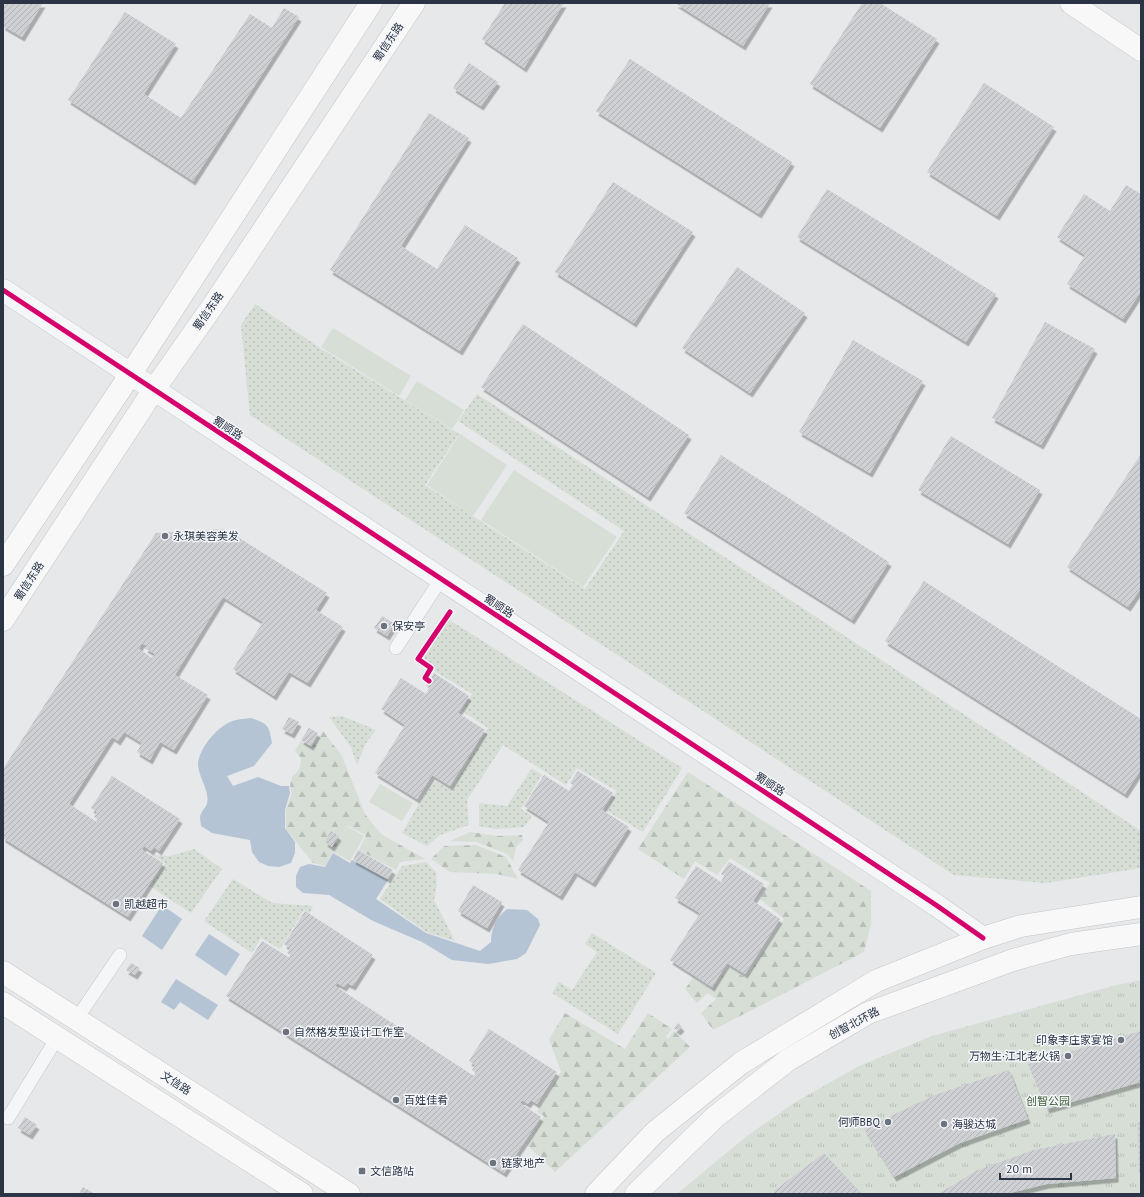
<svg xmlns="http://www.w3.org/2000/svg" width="1144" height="1197" viewBox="0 0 1144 1197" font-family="'PT Sans','Noto Sans SC',sans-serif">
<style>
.grass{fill:url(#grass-dots)}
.forest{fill:url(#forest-firs)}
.park{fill:url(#park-tufts)}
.pitch{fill:#d6ded6}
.water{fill:#b4c4d5}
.building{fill:url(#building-hatch);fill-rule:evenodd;filter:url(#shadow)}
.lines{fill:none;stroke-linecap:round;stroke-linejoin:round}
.lane-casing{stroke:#c4c6c8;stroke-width:14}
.street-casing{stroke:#c4c6c8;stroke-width:23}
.secondary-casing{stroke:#c4c6c8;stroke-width:23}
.primary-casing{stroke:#c2c5c8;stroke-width:23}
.lane{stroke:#f5f6f7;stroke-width:13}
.street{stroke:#f5f6f7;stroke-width:22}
.secondary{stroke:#f8f8f8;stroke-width:22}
.primary{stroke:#f8f8f8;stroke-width:22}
.cycleway-casing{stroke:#f4f6f9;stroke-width:8}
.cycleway{stroke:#d6006c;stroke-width:5}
.poi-dot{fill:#6c737f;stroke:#f4f6f9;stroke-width:1.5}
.labels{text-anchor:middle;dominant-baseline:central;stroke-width:3;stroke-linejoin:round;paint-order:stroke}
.street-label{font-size:11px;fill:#2b3445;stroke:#f4f6f9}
.poi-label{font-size:11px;fill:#2b3445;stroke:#f4f6f9;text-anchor:start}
.park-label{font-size:11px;fill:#3f6138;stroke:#f4f6f9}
</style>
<defs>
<pattern id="grass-dots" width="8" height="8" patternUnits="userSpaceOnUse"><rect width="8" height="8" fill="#d6ded6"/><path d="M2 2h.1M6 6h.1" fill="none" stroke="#b8bfb9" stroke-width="1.8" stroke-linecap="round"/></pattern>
<pattern id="forest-firs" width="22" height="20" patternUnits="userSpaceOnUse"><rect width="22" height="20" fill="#d6ded6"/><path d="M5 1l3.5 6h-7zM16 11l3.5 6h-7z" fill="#b8bfb9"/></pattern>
<pattern id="park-tufts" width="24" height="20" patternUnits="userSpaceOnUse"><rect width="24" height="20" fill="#d6ded6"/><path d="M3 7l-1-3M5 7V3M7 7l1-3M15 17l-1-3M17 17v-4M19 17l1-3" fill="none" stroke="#b8bfb9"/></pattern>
<pattern id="building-hatch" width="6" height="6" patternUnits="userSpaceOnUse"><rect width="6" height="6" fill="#ced0d3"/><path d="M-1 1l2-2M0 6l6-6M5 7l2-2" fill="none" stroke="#b1b3b6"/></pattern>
<filter id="shadow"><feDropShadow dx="2.5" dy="4.5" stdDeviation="0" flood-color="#0004"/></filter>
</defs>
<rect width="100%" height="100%" fill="#e6e8ea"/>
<g class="grass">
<path d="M255,304L320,348L459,434L425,485L585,589L624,531L458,421L477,394L1141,831V868L1046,883L954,875L250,415L241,325Z"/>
<path d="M448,619L682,768L643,832L605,810L617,791L577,768L566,785L503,745L467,800L469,825L440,835L427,846L402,833L433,780L451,790L488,728L462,711L472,694L433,670L434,666L423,659Z"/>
<path d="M342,716L376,730L366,743L357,765L351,747L329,717Z"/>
<path d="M532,768L542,775L521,809L532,816L524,827L496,829L479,826V803L507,806Z"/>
<path d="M194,849L222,869L191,913L150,886L165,863L152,855L170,856Z"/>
<path d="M426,862L436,872L437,885L434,900L455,941L426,932L380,899L402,866Z"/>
<path d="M233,879L272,903L313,906L310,913L304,910L280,949L261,938L252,953L204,921Z"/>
<path d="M592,933L656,973L618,1034L552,993L559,982L572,990L597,952L585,944Z"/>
</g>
<g class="forest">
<path d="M323,731L342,756L365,814L381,834L425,859L400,862L396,870L359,850L366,835L348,826L325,866L313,863L286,829V810L292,793L290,786L292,777C299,771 301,767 301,758L295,751L301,741L312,747Z"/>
<path d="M688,772L871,891V924L864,952L713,1030L701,1013L716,999L708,993L697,1003L685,989L693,978L712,990L728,967L746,978L784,919L760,899L770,883L730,858L717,875L695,861L684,879L638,849Z"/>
<path d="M470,832L498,836L522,835L523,840L516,847L513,861L507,854L477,842L450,841Z"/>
<path d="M476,845L506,857L518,879L497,874L450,872L431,859L444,846Z"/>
<path d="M565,1013L625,1049L648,1013L672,1029L666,1036L668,1039L674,1031L690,1047L555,1172L527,1145L544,1116L537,1112L561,1072L549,1039Z"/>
</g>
<path class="park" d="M1141,980V1194H677L747,1136L797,1101L859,1066L932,1036L1113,986Z"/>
<g class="pitch">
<path d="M333,328L411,376L399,396L321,347Z"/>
<path d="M417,381L464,410L452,429L405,400Z"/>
<path d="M460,434L507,465L473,516L427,485Z"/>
<path d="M514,470L617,537L583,587L481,520Z"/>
<path d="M380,784L413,803L402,821L369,802Z"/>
<path d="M348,827L364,836L350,861L333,852Z"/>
</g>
<g class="water">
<path d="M251,718C268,724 269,725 272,743L254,766L227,776L233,786L258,777L281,786H289L290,793L285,810V828L295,842V853L291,863L279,867L268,866L259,862L252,852L250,840L212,833L201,826C201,823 199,817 201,814C202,810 206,807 207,804C210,790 199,779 198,765C198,750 216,728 230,722C237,719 243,719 251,718Z"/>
<path d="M333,853L350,863L352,860L388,880L376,899L426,933L480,951L491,942C491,929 496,918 507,909L527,910L538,919L540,925L526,953L517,959L488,964L452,960L422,942L373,921L329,895L303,893L296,887V876L300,867L309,864L325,867Z"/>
<path d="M162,905L182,919L162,950L142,936Z"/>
<path d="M209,934L240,954L226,976L195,955Z"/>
<path d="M176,979L218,1005L208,1020L180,1002L174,1010L161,1002Z"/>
</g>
<g class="building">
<path d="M3,3H43L22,37L3,26Z"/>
<path d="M505,3H564L524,68L482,39Z"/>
<path d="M675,3H770L743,46Z"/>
<path d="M862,3H880L937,39L880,128L810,84Z"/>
<path d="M284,8L299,17L193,181L68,100L125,12L176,44L144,94L181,118L250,14L272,28Z"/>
<path d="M630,59L792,162L759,214L596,111Z"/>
<path d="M469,63L498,82L481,106L453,88Z"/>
<path d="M984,83L1054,127L997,216L927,172Z"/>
<path d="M429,113L469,138L401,246L437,269L465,225L518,258L460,351L330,270Z"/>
<path d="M613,182L693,232L634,323L555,272Z"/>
<path d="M1126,185L1141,194V291L1123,319L1067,284L1085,255L1057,237L1084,194L1110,211Z"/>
<path d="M827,189L996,294L966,342L797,237Z"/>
<path d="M737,267L805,313L750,393L682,348Z"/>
<path d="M1045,322L1095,349L1041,445L992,418Z"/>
<path d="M523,324L689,435L648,497L481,387Z"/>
<path d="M853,340L923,381L870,473L799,432Z"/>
<path d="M951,436L1040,490L1008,544L918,490Z"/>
<path d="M1141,454V588L1128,607L1067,567Z"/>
<path d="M721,455L889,562L852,620L684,513Z"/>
<path d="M225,529L327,593L316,610L343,627L308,683L289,672L274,696L233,669L263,622L223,597L175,675L208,695L174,750L160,742L150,760L137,752L142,743L124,732L118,741L112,737L69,804L97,822L99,820L94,817L97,812L91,808L112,776L180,819L159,851L154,847L151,851L144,846L142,850L163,863L128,917L3,838V769L156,533ZM142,643L147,646L145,648L155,654L152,658L139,649Z"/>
<path d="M924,581L1141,719V769L1125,794L885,641Z"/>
<path d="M382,616L395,624L387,636L374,628Z"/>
<path d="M434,673L469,696L458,713L485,730L450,786L432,775L417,799L375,773L405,725L381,709L401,678L426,694L429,688L426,686Z"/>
<path d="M289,717L299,722L292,734L282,729Z"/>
<path d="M309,728L318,733L311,746L301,740Z"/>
<path d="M578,771L613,793L602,810L629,827L593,883L575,872L560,896L518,870L549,822L524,806L544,775L569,791L573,785L570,783Z"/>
<path d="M331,831L339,836L332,847L325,842Z"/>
<path d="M358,850L393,870L388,879L353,860Z"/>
<path d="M729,862L764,884L753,901L780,919L745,974L727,963L712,987L670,960L700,913L675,898L696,866L721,882L724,876L721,874Z"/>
<path d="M473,885L502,902L487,928L458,911Z"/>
<path d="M305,911L373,955L353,986L347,983L344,987L337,983L335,986L474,1076L476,1073L472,1070L475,1065L469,1061L489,1029L557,1072L537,1104L531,1100L528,1104L522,1100L520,1103L541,1117L504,1173L226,996L262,941L290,958L292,956L287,953L290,948L284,944Z"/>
<path d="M131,963L140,968L135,975L126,970Z"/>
<path d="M678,1023L682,1027L678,1031L674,1028Z"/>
<path d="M1141,1031V1082L1047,1109L1028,1064Z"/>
<path d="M1009,1070L1028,1119L960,1143L894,1177L864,1129L935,1095Z"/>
<path d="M25,1117L37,1125L30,1135L18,1128Z"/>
<path d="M1141,1122V1173H1139L1138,1123Z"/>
<path d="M1115,1134L1116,1178L1047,1184L1006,1194H938L978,1170L1034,1150Z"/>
<path d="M824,1153L862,1194H774V1191Z"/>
<path d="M83,1187L95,1194H79Z"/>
</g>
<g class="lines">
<g class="lane-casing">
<g id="lane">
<path d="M396,648L441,579"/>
<path d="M76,1020L120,955"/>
<path d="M8,1118L57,1038"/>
</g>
</g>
<g class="street-casing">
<path id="street" d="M3,290L936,905L983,938"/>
</g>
<g class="secondary-casing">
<g id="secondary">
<path d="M3,565L130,375L371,3"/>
<path d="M3,620L153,391L212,307L414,3"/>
<path d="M3,972L349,1194"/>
<path d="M3,1003L302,1194"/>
<path d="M596,1194L655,1132L741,1063L876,981L983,938L1021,926L1141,907"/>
<path d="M636,1194L715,1117L788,1060L868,1013L1013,960L1071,944L1141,934"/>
</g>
</g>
<g class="primary-casing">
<path id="primary" d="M1071,3L1141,50"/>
</g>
<use href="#lane" class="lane"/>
<use href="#street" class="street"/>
<use href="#secondary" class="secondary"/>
<use href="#primary" class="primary"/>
<g class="cycleway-casing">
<g id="cycleway">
<path d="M3,290L936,905L983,938"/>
<path d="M429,681L425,678L431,668L418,659L450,612"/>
</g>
</g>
<use href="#cycleway" class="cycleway"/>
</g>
<g class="poi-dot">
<circle cx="165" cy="536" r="4"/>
<circle cx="384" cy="626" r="4"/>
<circle cx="116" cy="904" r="4"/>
<circle cx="286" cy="1032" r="4"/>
<circle cx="1121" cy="1040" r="4"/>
<circle cx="1068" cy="1056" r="4"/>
<circle cx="396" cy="1100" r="4"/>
<circle cx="888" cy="1122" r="4"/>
<circle cx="944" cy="1124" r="4"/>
<circle cx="493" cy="1163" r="4"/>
<rect x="358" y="1167" width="8" height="8" rx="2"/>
</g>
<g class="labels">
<g class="street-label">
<text transform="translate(388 42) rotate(-56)">蜀信东路</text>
<text transform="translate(208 311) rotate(-55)">蜀信东路</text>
<text transform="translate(228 428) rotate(33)">蜀顺路</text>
<text transform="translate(29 581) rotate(-57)">蜀信东路</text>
<text transform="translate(499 606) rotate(33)">蜀顺路</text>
<text transform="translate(770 784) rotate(33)">蜀顺路</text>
<text transform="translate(854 1023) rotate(-28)">创智北环路</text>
<text transform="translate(176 1083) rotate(33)">文信路</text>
</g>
<g class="poi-label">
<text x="173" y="536">永琪美容美发</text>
<text x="392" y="626">保安亭</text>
<text x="124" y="904">凯越超市</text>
<text x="294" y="1032">自然格发型设计工作室</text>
<text x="1113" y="1040" text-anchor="end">印象李庄家宴馆</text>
<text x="1060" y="1056" text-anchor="end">万物生·江北老火锅</text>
<text x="404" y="1100">百姓佳肴</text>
<text x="880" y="1122" text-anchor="end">何师BBQ</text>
<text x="952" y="1124">海骏达城</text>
<text x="501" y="1163">链家地产</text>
<text x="370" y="1171">文信路站</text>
</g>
<g class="park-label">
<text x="1048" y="1101">创智公园</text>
</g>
</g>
<rect width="1144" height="1197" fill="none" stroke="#2b3445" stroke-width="8"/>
<path d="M1000 1173v6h71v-6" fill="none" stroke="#2b3445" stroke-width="2"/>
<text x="1006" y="1173" font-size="12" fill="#2b3445" stroke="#f4f6f9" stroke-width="3" paint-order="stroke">20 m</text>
</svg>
